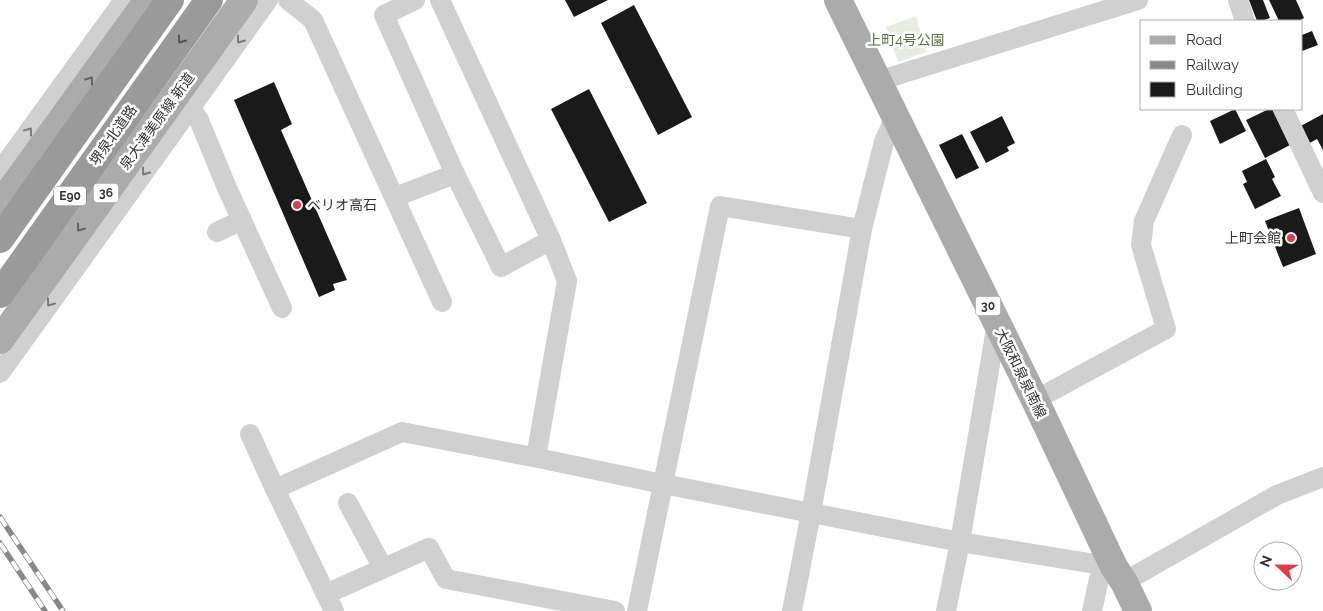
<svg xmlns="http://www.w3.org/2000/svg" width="1323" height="611" viewBox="0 0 1323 611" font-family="Raleway,'Noto Sans JP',sans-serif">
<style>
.green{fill:#e6ecdf}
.building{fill:#1a1a1a}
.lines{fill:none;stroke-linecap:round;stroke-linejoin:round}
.street{stroke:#d0d0d0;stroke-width:20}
.primary{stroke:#ababab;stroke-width:28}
.highway{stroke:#9a9a9a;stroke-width:28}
.rail-casing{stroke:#888;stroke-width:5.5}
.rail{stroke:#fff;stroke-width:4;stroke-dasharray:11;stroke-linecap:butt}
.oneway{stroke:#525252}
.oneway2{stroke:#7a7a7a}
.oneway3{stroke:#636363}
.poi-dot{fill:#e63946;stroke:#fff;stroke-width:2}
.labels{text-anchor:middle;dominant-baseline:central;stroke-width:5;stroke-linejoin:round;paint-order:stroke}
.shield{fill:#fff;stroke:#707070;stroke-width:1}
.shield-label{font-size:12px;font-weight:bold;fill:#333}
.park-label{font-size:14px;fill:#56703f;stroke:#fff}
.street-label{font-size:14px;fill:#333;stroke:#fff}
.poi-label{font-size:14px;fill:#333;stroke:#fff;text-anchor:start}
</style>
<rect width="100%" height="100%" fill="#fff"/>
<path class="green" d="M916,16L926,52L898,62L886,27Z"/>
<g class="building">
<path d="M565,0H608L574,17Z"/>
<path d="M1249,0H1263L1270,18L1261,21H1257Z"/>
<path d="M1269,0H1296L1304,18L1298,21H1279Z"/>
<path d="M634,5L692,117L658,135L601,23Z"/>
<path d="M1312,31L1318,45L1302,51V35Z"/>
<path d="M274,82L292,124L281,130L347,280L333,284L335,290L319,297L234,100Z"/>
<path d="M589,89L647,203L609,222L551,109Z"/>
<path d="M1235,109L1246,131L1220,144L1210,121Z"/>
<path d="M1269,109H1272L1290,145L1265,158L1246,120Z"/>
<path d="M1323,114V150L1317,139L1306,145L1297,128Z"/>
<path d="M1002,116L1015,143L1007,147L1009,151L986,163L970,132Z"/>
<path d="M962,134L979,168L956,179L939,145Z"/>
<path d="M1266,159L1275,177L1272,179L1281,196L1255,209L1243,184L1247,182L1242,171Z"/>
<path d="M1299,208L1316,254L1283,267L1265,221Z"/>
</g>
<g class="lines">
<g class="street">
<path d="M288,0L313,20L442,302"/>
<path d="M415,0L384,15L455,174L501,267L551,240"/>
<path d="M440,0L551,240L567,281L536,457"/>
<path d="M1238,0L1245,21"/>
<path d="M878,81L1138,0"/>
<path d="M191,108L199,120L227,188L282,308"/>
<path d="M1283,109L1323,193"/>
<path d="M0,171L124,0"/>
<path d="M395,197L455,174"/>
<path d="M217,232L242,220"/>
<path d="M0,373L268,0"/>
<path d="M1035,400L1166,329L1141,245L1144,221L1182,135"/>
<path d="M250,434L275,489L334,611"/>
<path d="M275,489L402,432L533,457L663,484L960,542L997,323"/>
<path d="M348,503L383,568"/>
<path d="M1124,582L1277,495L1323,477"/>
<path d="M326,594L429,548L446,579L615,611"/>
<path d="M637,611L720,206L862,229"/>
<path d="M792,611L811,513L862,229L884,142L895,117"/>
<path d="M946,611L960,542L1114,567"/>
<path d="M1092,611L1099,579L1114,567"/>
</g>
<g class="primary">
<path d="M838,0L1035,400L1114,567L1124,582L1138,611"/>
<path d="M0,205L148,0"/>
<path d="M0,340L244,0"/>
</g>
<g class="highway">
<path d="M0,239L170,0"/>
<path d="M0,294L209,0"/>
</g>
<g class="rail-casing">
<g id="rail">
<path d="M0,517L63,611"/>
<path d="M0,543L45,611"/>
</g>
</g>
<use href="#rail" class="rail"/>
</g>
<defs><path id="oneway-chevron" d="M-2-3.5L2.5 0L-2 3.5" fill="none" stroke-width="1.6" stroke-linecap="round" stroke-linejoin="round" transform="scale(1.25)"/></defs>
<use class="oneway" href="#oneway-chevron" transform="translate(181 40) rotate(125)"/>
<g class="oneway2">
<use href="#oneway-chevron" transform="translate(240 40) rotate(126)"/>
<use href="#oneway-chevron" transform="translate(29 131) rotate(-54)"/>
<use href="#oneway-chevron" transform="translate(145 172) rotate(126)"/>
<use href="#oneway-chevron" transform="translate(50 303) rotate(126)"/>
</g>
<g class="oneway3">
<use href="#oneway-chevron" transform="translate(90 80) rotate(-54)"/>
<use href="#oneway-chevron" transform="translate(80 228) rotate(126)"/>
</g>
<g class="poi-dot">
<circle cx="297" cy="205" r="5"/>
<circle cx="1291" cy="238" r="5"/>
</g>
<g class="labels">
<g class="shield">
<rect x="93.5" y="183.5" width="25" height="19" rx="4"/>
<rect x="54" y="186.5" width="32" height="19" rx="4"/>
<rect x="975.5" y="296.5" width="25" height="19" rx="4"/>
</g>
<g class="shield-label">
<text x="106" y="193">36</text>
<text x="70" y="196">E90</text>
<text x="988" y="306">30</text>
</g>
<g class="park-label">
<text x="906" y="40">上町4号公園</text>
</g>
<g class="street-label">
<text transform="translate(157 121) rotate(-54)">泉大津美原線 新道</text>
<text transform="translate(113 135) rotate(-55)">堺泉北道路</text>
<text transform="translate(1021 373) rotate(64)">大阪和泉泉南線</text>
</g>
<g class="poi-label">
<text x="307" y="205">ベリオ高石</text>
<text x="1281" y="238" text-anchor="end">上町会館</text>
</g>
</g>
<rect x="1140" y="20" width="162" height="90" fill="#ffffff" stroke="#adadad"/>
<rect x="1150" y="36" width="25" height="8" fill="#ababab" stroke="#adadad"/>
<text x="1186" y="45" font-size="15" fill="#333333">Road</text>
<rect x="1150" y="61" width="25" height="8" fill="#888888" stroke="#adadad"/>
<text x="1186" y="70" font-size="15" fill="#333333">Railway</text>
<rect x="1150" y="82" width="25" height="15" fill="#1a1a1a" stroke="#adadad"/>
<text x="1186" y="95" font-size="15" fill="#333333">Building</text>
<g transform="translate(1278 566) rotate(292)"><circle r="24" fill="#ffffff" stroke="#adadad"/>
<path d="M0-4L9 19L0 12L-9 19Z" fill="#e63946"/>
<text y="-8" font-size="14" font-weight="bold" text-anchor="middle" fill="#333333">N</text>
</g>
</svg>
